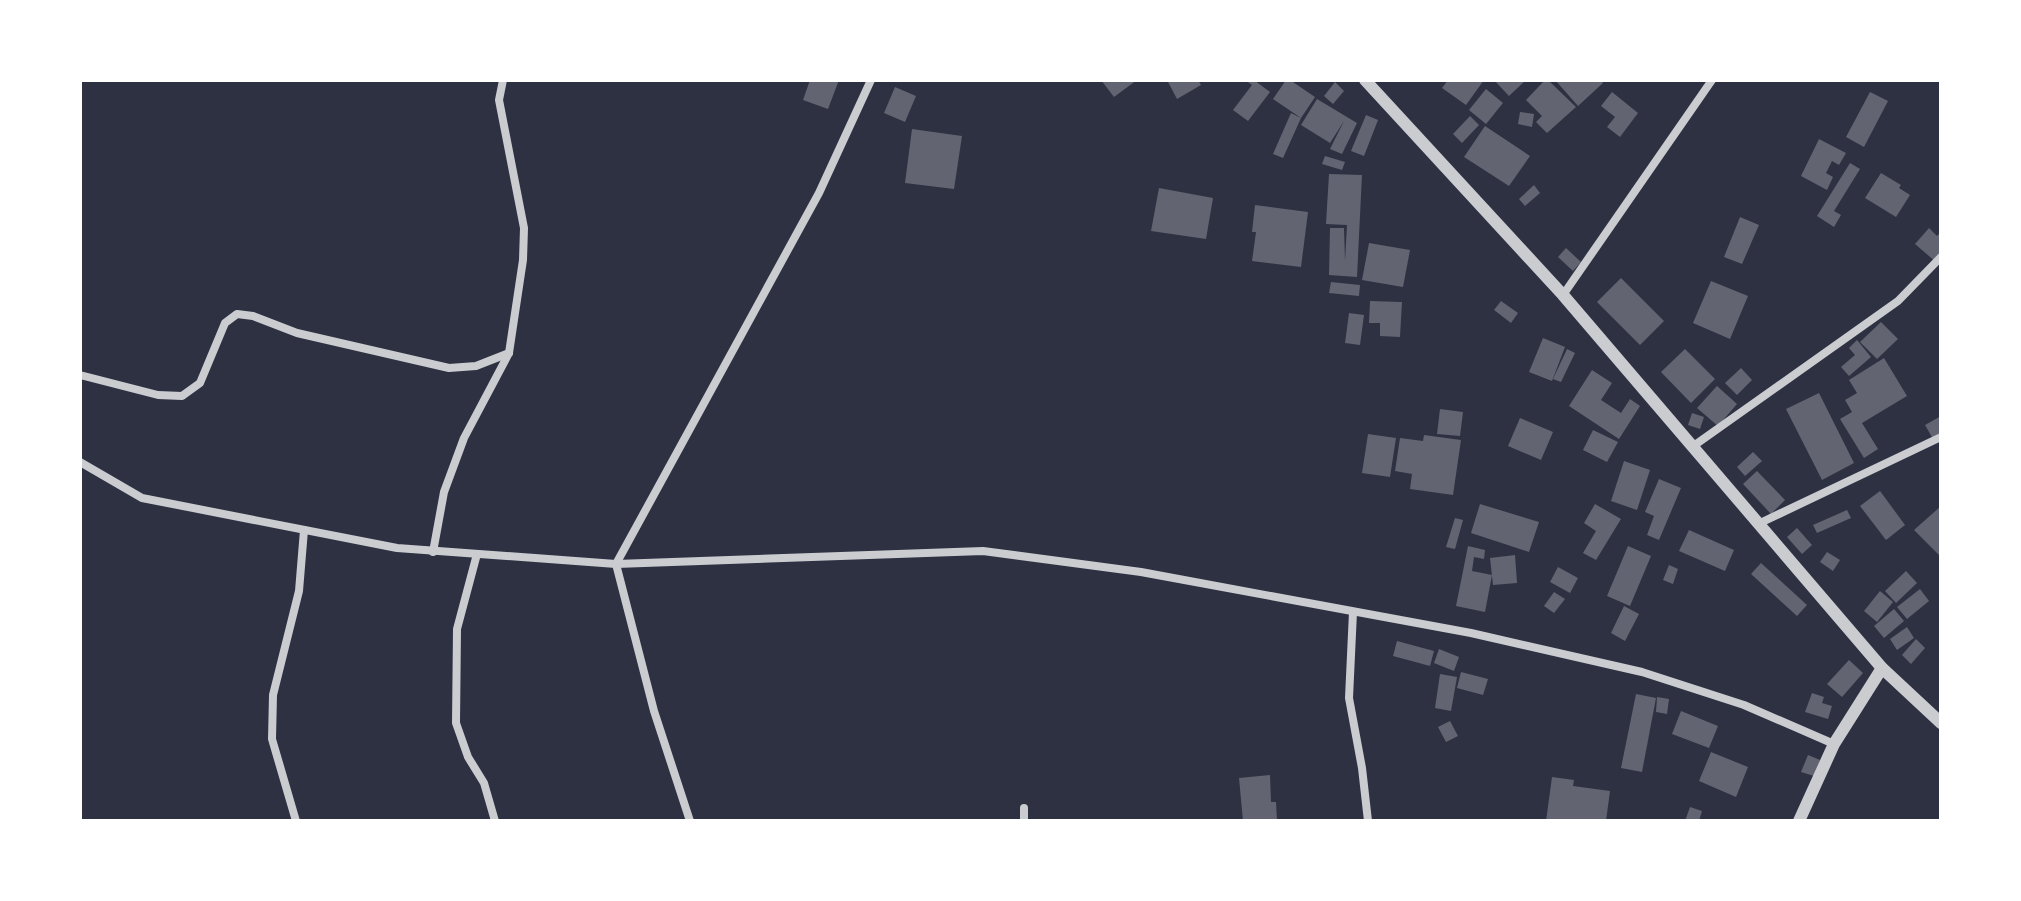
<svg xmlns="http://www.w3.org/2000/svg" width="2021" height="901" viewBox="0 0 2021 901" font-family="Barlow,sans-serif">
<style>
.building{fill:#626471}
.lines{fill:none;stroke-linecap:round;stroke-linejoin:round}
.minor{stroke:#caccd0;stroke-width:8}
.tertiary{stroke:#caccd0;stroke-width:12}
</style>
<rect width="100%" height="100%" fill="#2d3142"/>
<g class="building">
<path d="M810,80H839L828,109L803,100Z"/>
<path d="M1101,80H1137L1114,97Z"/>
<path d="M1167,80H1198L1201,85L1177,99Z"/>
<path d="M1245,80H1254L1270,92L1248,121L1233,110L1252,85Z"/>
<path d="M1286,80H1290L1315,97L1301,118L1283,158L1273,154L1291,113L1301,118L1273,99Z"/>
<path d="M1448,80H1484L1466,105L1442,88Z"/>
<path d="M1494,80H1526L1509,96Z"/>
<path d="M1545,80H1548L1576,107L1547,133L1536,122L1542,116L1526,100Z"/>
<path d="M1557,80H1600L1603,83L1578,106L1556,81Z"/>
<path d="M1335,82L1344,91L1333,104L1324,96Z"/>
<path d="M895,87L916,96L905,122L884,113Z"/>
<path d="M1486,89L1503,103L1486,124L1469,110Z"/>
<path d="M1612,92L1638,113L1620,137L1607,127L1615,117L1601,106Z"/>
<path d="M1870,92L1888,101L1864,147L1846,137Z"/>
<path d="M1317,99L1357,123L1342,154L1330,149L1344,121L1330,143L1301,125Z"/>
<path d="M1520,112L1534,114L1532,127L1518,124Z"/>
<path d="M1366,115L1378,120L1364,156L1351,151Z"/>
<path d="M1470,116L1479,125L1462,143L1453,134Z"/>
<path d="M1485,126L1530,156L1509,186L1464,157Z"/>
<path d="M912,129L962,136L954,189L905,183Z"/>
<path d="M1819,139L1846,153L1839,165L1832,161L1826,173L1833,177L1827,190L1801,176Z"/>
<path d="M1325,156L1345,162L1342,170L1322,164Z"/>
<path d="M1850,163L1860,169L1834,211L1841,215L1834,227L1817,216Z"/>
<path d="M1881,173L1901,185L1899,188L1910,195L1896,217L1865,198Z"/>
<path d="M1329,174L1362,175L1357,277L1329,275L1330,228H1344L1345,261L1347,225L1326,224Z"/>
<path d="M1534,185L1540,193L1525,206L1519,199Z"/>
<path d="M1159,188L1213,198L1206,239L1151,231Z"/>
<path d="M1255,205L1308,212L1301,267L1252,261L1256,232H1252Z"/>
<path d="M1740,217L1759,225L1742,264L1724,257Z"/>
<path d="M1929,228L1937,236L1941,232V259L1937,263L1915,244Z"/>
<path d="M1369,243L1410,250L1403,287L1362,280Z"/>
<path d="M1566,248L1581,262L1573,271L1558,257Z"/>
<path d="M1621,278L1664,321L1640,345L1597,302Z"/>
<path d="M1711,281L1748,296L1730,339L1693,323Z"/>
<path d="M1331,282L1360,285L1359,296L1329,293Z"/>
<path d="M1370,301L1402,302L1400,337L1380,336V323H1369Z"/>
<path d="M1501,301L1518,313L1511,323L1494,310Z"/>
<path d="M1349,313L1364,315L1360,345L1345,343Z"/>
<path d="M1881,322L1898,339L1877,359L1860,342Z"/>
<path d="M1543,338L1565,347L1552,381L1529,372Z"/>
<path d="M1857,340L1871,357L1849,376L1841,367L1855,355L1849,348Z"/>
<path d="M1567,349L1575,353L1561,382L1553,379Z"/>
<path d="M1685,349L1715,379L1691,403L1661,372Z"/>
<path d="M1884,358L1907,396L1862,423L1878,449L1864,458L1840,419L1852,412L1845,400L1857,393L1849,380Z"/>
<path d="M1741,368L1752,380L1737,395L1725,383Z"/>
<path d="M1592,370L1612,383L1601,400L1621,413L1630,399L1640,406L1619,439L1569,406Z"/>
<path d="M1717,386L1737,404L1718,426L1697,408Z"/>
<path d="M1819,393L1854,463L1822,480L1786,409Z"/>
<path d="M1440,409L1463,412L1460,436L1437,434Z"/>
<path d="M1692,413L1704,417L1700,429L1688,425Z"/>
<path d="M1941,416V435L1933,439L1925,425Z"/>
<path d="M1520,418L1553,432L1541,460L1508,446Z"/>
<path d="M1593,430L1618,442L1607,462L1583,450Z"/>
<path d="M1368,434L1396,438L1390,477L1362,473Z"/>
<path d="M1424,435L1461,440L1453,495L1410,489L1412,474L1395,471L1400,438L1423,441Z"/>
<path d="M1753,452L1762,461L1745,476L1737,467Z"/>
<path d="M1624,461L1650,470L1637,510L1611,501Z"/>
<path d="M1757,471L1785,500L1771,514L1743,484Z"/>
<path d="M1659,479L1681,488L1659,540L1647,535L1654,516L1645,512Z"/>
<path d="M1880,491L1905,525L1886,540L1860,506Z"/>
<path d="M1480,504L1539,522L1529,552L1471,533Z"/>
<path d="M1595,504L1621,519L1596,560L1583,553L1596,531L1584,523Z"/>
<path d="M1941,506V557L1914,530Z"/>
<path d="M1847,510L1851,518L1817,533L1813,525Z"/>
<path d="M1455,518L1463,520L1455,549L1446,547Z"/>
<path d="M1797,528L1812,545L1802,554L1787,537Z"/>
<path d="M1689,530L1734,550L1725,571L1679,551Z"/>
<path d="M1468,546L1485,550L1484,559L1474,557L1472,571L1492,575L1485,612L1456,606Z"/>
<path d="M1628,546L1651,556L1630,606L1607,596Z"/>
<path d="M1827,552L1840,560L1833,571L1820,562Z"/>
<path d="M1515,555L1517,583L1493,585L1490,558Z"/>
<path d="M1761,563L1807,605L1797,616L1751,574Z"/>
<path d="M1669,565L1678,569L1673,584L1663,580Z"/>
<path d="M1558,567L1578,578L1570,593L1550,582Z"/>
<path d="M1906,571L1917,583L1896,603L1885,591Z"/>
<path d="M1920,589L1929,601L1907,619L1897,607Z"/>
<path d="M1880,591L1893,602L1877,622L1864,611Z"/>
<path d="M1554,592L1565,599L1554,613L1544,606Z"/>
<path d="M1624,606L1639,614L1625,641L1611,633Z"/>
<path d="M1894,609L1904,621L1884,638L1874,626Z"/>
<path d="M1907,627L1914,638L1897,650L1890,639Z"/>
<path d="M1916,639L1925,648L1911,664L1902,655Z"/>
<path d="M1397,641L1434,651L1430,666L1393,656Z"/>
<path d="M1439,649L1459,657L1454,671L1434,663Z"/>
<path d="M1849,660L1863,673L1842,697L1827,684Z"/>
<path d="M1461,672L1488,679L1483,695L1457,688Z"/>
<path d="M1440,674L1457,677L1451,711L1435,708Z"/>
<path d="M1812,693L1824,697L1822,703L1832,706L1828,719L1805,712Z"/>
<path d="M1636,694L1656,698L1642,772L1621,768Z"/>
<path d="M1657,697L1669,699L1667,714L1656,712Z"/>
<path d="M1681,711L1718,726L1709,748L1672,734Z"/>
<path d="M1450,721L1458,736L1446,742L1438,727Z"/>
<path d="M1711,752L1748,767L1736,797L1699,781Z"/>
<path d="M1808,755L1820,760L1814,776L1801,772Z"/>
<path d="M1270,775L1271,802H1276L1277,821H1243L1239,778Z"/>
<path d="M1552,777L1574,780L1573,786L1610,791L1606,821H1546Z"/>
<path d="M1690,807L1702,811L1699,821H1685Z"/>
</g>
<g class="lines">
<g class="minor">
<path d="M1563,295L1712,80"/>
<path d="M80,375L158,395L182,396L200,383L225,323L237,314L253,316L297,333L449,368L476,366L509,353"/>
<path d="M1692,447L1898,301L1941,257"/>
<path d="M80,462L142,498L397,548L616,564L983,551L1141,572L1471,633L1642,672L1744,705L1834,744"/>
<path d="M1758,524L1941,437"/>
<path d="M433,552L444,492L464,438L509,353L523,260L524,228L499,100L503,80"/>
<path d="M477,554L457,629L456,723L468,757L484,783L495,821"/>
<path d="M1353,612L1349,698L1362,768L1368,821"/>
<path d="M1024,808V821"/>
<path d="M296,821L272,739L273,695L299,591L304,530"/>
<path d="M690,821L654,711L616,564L819,193L871,80"/>
</g>
<g class="tertiary">
<path d="M1365,80L1563,295L1882,668L1941,723"/>
<path d="M1799,821L1834,744L1882,668"/>
</g>
</g>
<rect width="2021" height="901" fill="none" stroke="#ffffff" stroke-width="164"/>
</svg>
